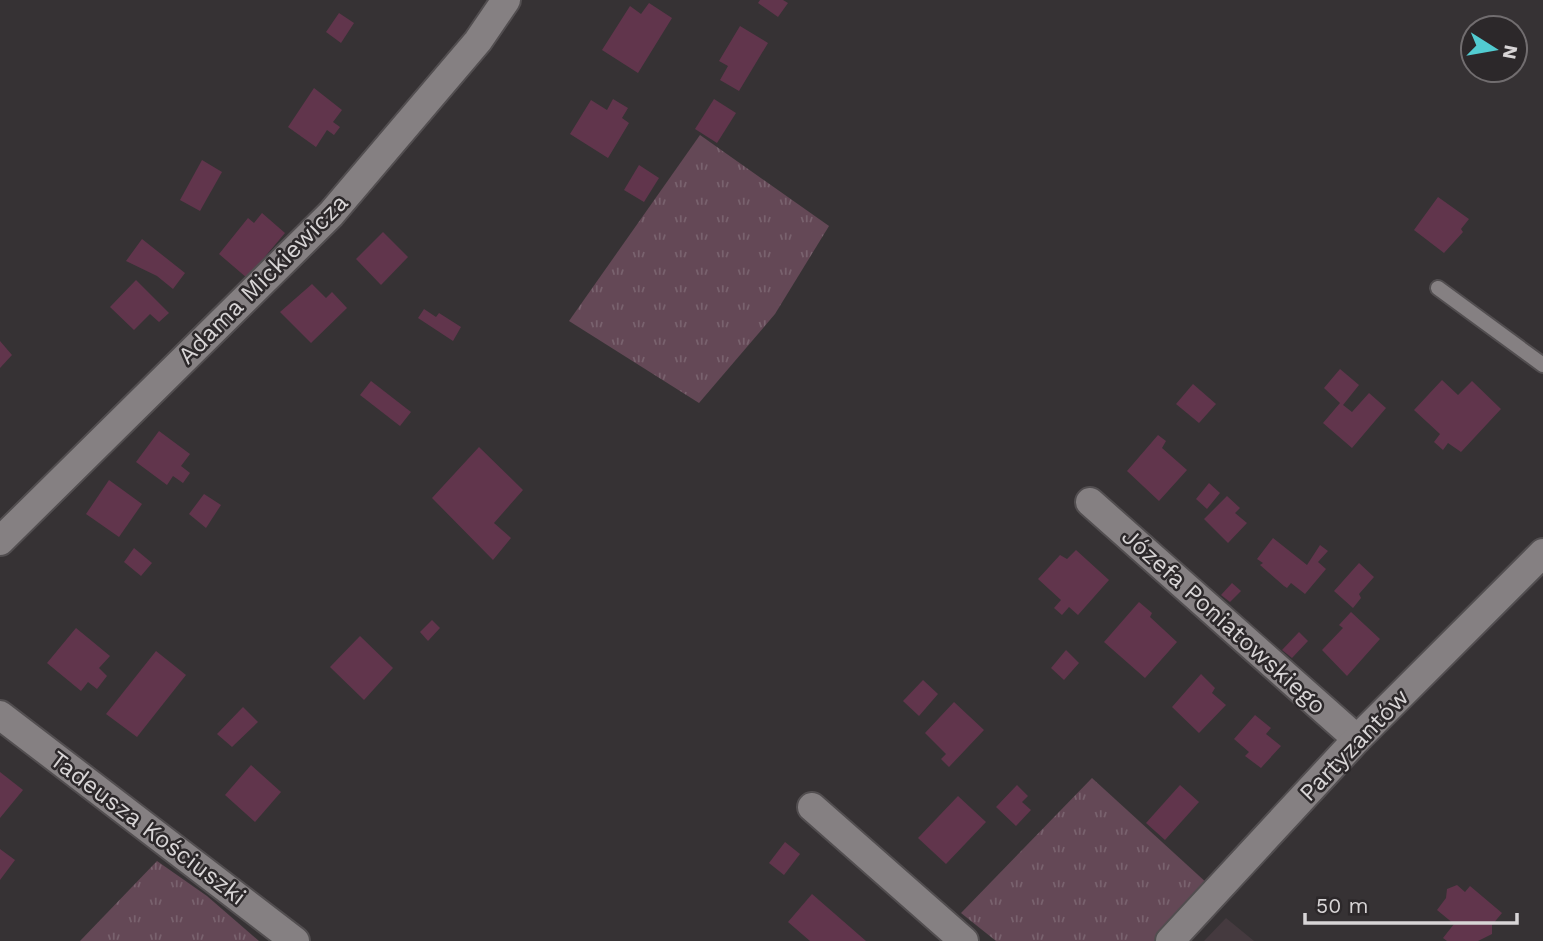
<svg xmlns="http://www.w3.org/2000/svg" width="1543" height="941" viewBox="0 0 1543 941" font-family="'Work Sans',sans-serif">
<style>
.built{fill:#453a3f}
.grass{fill:url(#grass-tufts)}
.building{fill:#61354c}
.lines{fill:none;stroke-linecap:round;stroke-linejoin:round}
.lane-casing{stroke:#524e50;stroke-width:18}
.street-casing{stroke:#524e50;stroke-width:32}
.lane{stroke:#858082;stroke-width:14}
.street{stroke:#858082;stroke-width:28}
.labels{text-anchor:middle;dominant-baseline:central;stroke-width:5;stroke-linejoin:round;paint-order:stroke}
.street-label{font-size:24px;fill:#d8d5d6;stroke:#2c282a}
</style>
<defs>
<pattern id="grass-tufts" width="24" height="20" patternUnits="userSpaceOnUse" patternTransform="scale(1.75)"><rect width="24" height="20" fill="#644856"/><path d="M3 7l-1-3M5 7V3M7 7l1-3M15 17l-1-3M17 17v-4M19 17l1-3" fill="none" stroke="#79626e"/></pattern>
</defs>
<rect width="100%" height="100%" fill="#363234"/>
<path class="built" d="M1226,918L1254,941H1204Z"/>
<g class="grass">
<path d="M700,135L829,226L775,314L699,403L569,321Z"/>
<path d="M1092,778L1209,885L1154,941H996L961,913Z"/>
<path d="M157,861L207,896L259,941H80Z"/>
</g>
<g class="building">
<path d="M760,0H783L788,3L778,17L758,3Z"/>
<path d="M649,3L672,18L638,73L602,50L630,6L641,14Z"/>
<path d="M339,13L354,23L341,43L326,32Z"/>
<path d="M740,26L768,43L739,91L720,80L728,66L719,61Z"/>
<path d="M314,88L342,110L333,122L340,127L334,135L327,130L316,147L288,127Z"/>
<path d="M613,99L628,108L622,118L629,123L608,158L570,134L591,100L607,110Z"/>
<path d="M714,99L736,113L717,143L695,129Z"/>
<path d="M202,160L222,172L200,211L180,200Z"/>
<path d="M639,165L659,178L644,202L624,190Z"/>
<path d="M1438,197L1469,219L1461,229L1463,232L1444,253L1414,230Z"/>
<path d="M262,213L285,233L247,278L219,254L248,218L254,223Z"/>
<path d="M383,232L408,257L381,285L356,259Z"/>
<path d="M142,239L185,273L173,289L157,276L126,261Z"/>
<path d="M136,280L169,313L159,322L150,314L134,330L110,307Z"/>
<path d="M312,284L326,298L332,292L347,308L311,343L280,312Z"/>
<path d="M424,309L436,317L439,313L461,327L453,341L418,318Z"/>
<path d="M0,341L12,355L0,368Z"/>
<path d="M1340,369L1359,385L1343,405L1352,412L1369,393L1386,408L1352,448L1323,423L1340,403L1324,388Z"/>
<path d="M1442,380L1458,395L1472,381L1501,409L1461,452L1448,443L1443,450L1434,442L1440,434L1414,410Z"/>
<path d="M371,381L411,412L400,426L360,395Z"/>
<path d="M1193,384L1216,404L1199,423L1176,404Z"/>
<path d="M159,431L190,454L181,466L190,473L183,483L173,476L167,485L136,462Z"/>
<path d="M1158,435L1166,441L1162,448L1187,470L1159,501L1127,471Z"/>
<path d="M479,447L523,490L494,523L511,538L493,560L432,498Z"/>
<path d="M109,480L142,504L119,537L86,514Z"/>
<path d="M1209,483L1220,493L1207,509L1196,499Z"/>
<path d="M204,494L221,505L206,528L189,514Z"/>
<path d="M1227,496L1240,508L1235,513L1247,523L1228,543L1204,519Z"/>
<path d="M1273,538L1307,565L1320,545L1328,551L1318,562L1326,569L1305,594L1291,583L1287,588L1284,586L1260,565L1263,563L1257,559Z"/>
<path d="M134,548L152,563L141,576L124,562Z"/>
<path d="M1076,550L1109,580L1078,615L1069,607L1062,615L1054,608L1061,600L1038,579L1060,555L1067,559Z"/>
<path d="M1359,563L1374,577L1359,594L1361,598L1353,608L1334,591Z"/>
<path d="M1232,583L1241,591L1230,602L1221,595Z"/>
<path d="M1139,602L1152,613L1150,617L1177,642L1145,678L1104,642Z"/>
<path d="M1351,612L1380,639L1347,676L1322,650L1343,628L1339,625Z"/>
<path d="M432,620L440,628L428,641L420,632Z"/>
<path d="M76,628L110,656L99,668L107,676L97,689L88,682L81,691L47,663Z"/>
<path d="M1299,632L1308,641L1292,658L1282,650Z"/>
<path d="M360,636L393,668L364,700L330,667Z"/>
<path d="M1066,650L1079,663L1064,680L1051,668Z"/>
<path d="M156,651L186,675L137,737L106,714Z"/>
<path d="M1201,674L1215,688L1212,693L1226,705L1199,733L1172,707Z"/>
<path d="M923,680L938,694L919,716L903,701Z"/>
<path d="M954,702L984,730L949,767L941,759L946,754L925,733Z"/>
<path d="M243,707L258,722L232,747L217,734Z"/>
<path d="M1255,715L1271,728L1266,734L1281,746L1261,768L1245,756L1249,752L1234,739Z"/>
<path d="M251,765L281,792L255,822L225,795Z"/>
<path d="M0,772L23,790L0,818Z"/>
<path d="M1017,785L1028,796L1022,802L1031,810L1016,826L996,807Z"/>
<path d="M1180,785L1199,802L1165,840L1146,823Z"/>
<path d="M958,796L986,822L946,864L918,838Z"/>
<path d="M785,842L800,854L784,875L769,863Z"/>
<path d="M0,849L15,860L0,880Z"/>
<path d="M1457,885L1465,892L1470,886L1502,913L1492,925V934L1478,941H1447L1443,938L1454,924L1437,910L1446,898L1447,889Z"/>
<path d="M812,894L866,941H810L788,922Z"/>
</g>
<g class="lines">
<g class="lane-casing">
<path id="lane" d="M1438,288L1543,365"/>
</g>
<g class="street-casing">
<g id="street">
<path d="M1090,502L1357,739"/>
<path d="M0,541L331,214L478,41L506,0"/>
<path d="M0,715L295,941"/>
<path d="M812,807L964,941"/>
<path d="M1170,941L1357,739L1543,553"/>
</g>
</g>
<use href="#lane" class="lane"/>
<use href="#street" class="street"/>
</g>
<g class="labels">
<g class="street-label">
<text transform="translate(263 279) rotate(-45)">Adama Mickiewicza</text>
<text transform="translate(1224 621) rotate(42)">Józefa Poniatowskiego</text>
<text transform="translate(1354 745) rotate(-46)">Partyzantów</text>
<text transform="translate(148 828) rotate(37)">Tadeusza Kościuszki</text>
</g>
</g>
<g transform="translate(1494 49) rotate(101)"><circle r="33" fill="#2c282a" stroke="#716d6f" stroke-width="2"/>
<path d="M0-5L12 26L0 18L-12 26Z" fill="#52ccd1"/>
<text y="-10" font-size="19" font-weight="bold" text-anchor="middle" fill="#d8d5d6">N</text>
</g>
<path d="M1305 913v10h212v-10" fill="none" stroke="#d8d5d6" stroke-width="3.5"/>
<text x="1316" y="913" font-size="21" fill="#d8d5d6" stroke="#2c282a" stroke-width="5" paint-order="stroke">50 m</text>
</svg>
